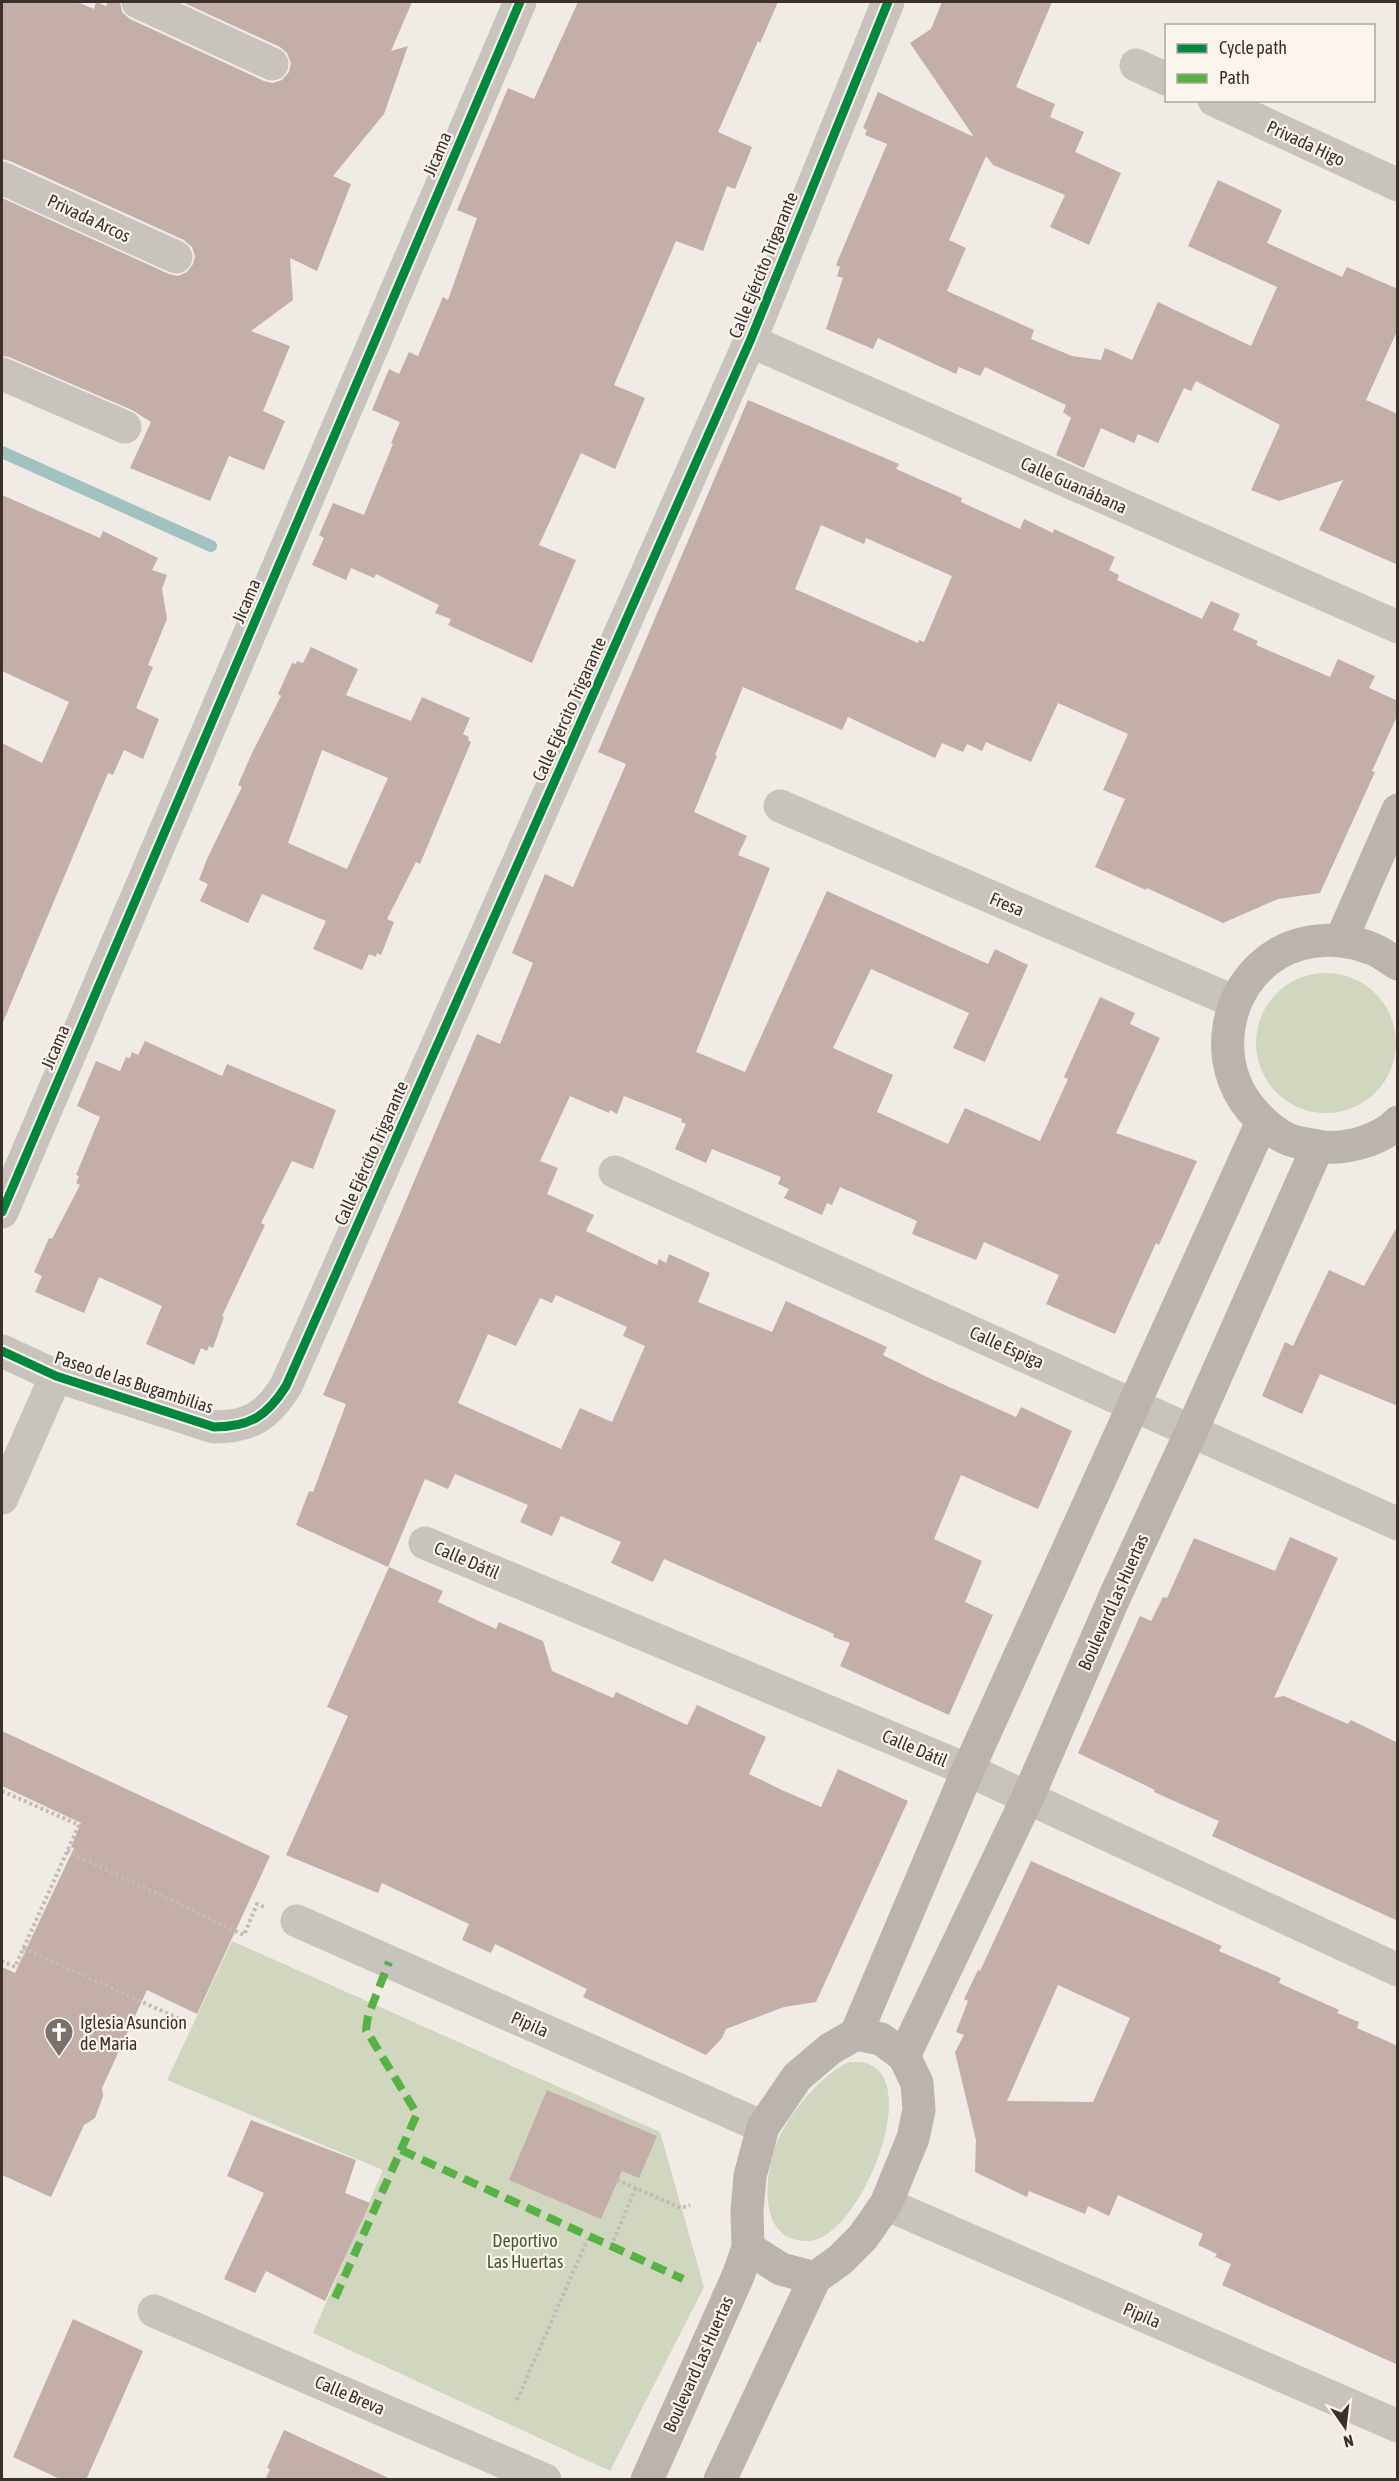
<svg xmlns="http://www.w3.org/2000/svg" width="1399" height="2481" viewBox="0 0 1399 2481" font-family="'Asap Condensed',sans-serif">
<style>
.green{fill:#d1d6bf}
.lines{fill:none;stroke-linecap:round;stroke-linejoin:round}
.stream{stroke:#a1c2c1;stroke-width:12}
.building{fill:#c3afa7;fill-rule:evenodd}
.path{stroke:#c2bbb6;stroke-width:4;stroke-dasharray:3 3;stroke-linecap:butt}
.minor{stroke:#c9c3be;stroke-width:33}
.tertiary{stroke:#c9c3be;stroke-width:33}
.secondary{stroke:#bab3ae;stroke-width:33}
.quiet{stroke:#57b246;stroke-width:8;stroke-dasharray:15 8;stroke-linecap:butt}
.cycleway-casing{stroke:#fbf5ee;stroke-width:13}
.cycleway{stroke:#00873e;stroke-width:9}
.labels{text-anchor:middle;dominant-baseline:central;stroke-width:4.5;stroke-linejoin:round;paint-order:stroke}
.street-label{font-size:18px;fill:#3b302b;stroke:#fbf5ee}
.poi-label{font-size:18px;fill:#3b302b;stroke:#fbf5ee;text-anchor:start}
.park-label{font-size:18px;fill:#4a5a2e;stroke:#fbf5ee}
</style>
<rect width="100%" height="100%" fill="#f0ebe5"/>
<g class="green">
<circle cx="1326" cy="1043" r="70"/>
<path d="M232,1941L660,2132L704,2287L610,2471L313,2333L383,2170L167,2080Z"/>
<path d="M849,2062C856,2062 864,2061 871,2065C921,2090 856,2241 808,2241C758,2242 764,2179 775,2147C786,2117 820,2075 849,2062Z"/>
</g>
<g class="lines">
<path class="stream" d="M2,452L211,546"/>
</g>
<g class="building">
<path d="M2,2H77L94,9L96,2L106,6L108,2H120L122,12L130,19L264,81L273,83L282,80L289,72L291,63L287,53L280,47L182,2H412L391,51L408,46L384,114L333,176L351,184L317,271L290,258L293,300L251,331L290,346L263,411L285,421L264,470L229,456L210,501L130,468L151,422L132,410L9,357L2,356V198L169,274L178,276L187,272L193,264L195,256L192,247L184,240L10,161L2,159Z"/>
<path d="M578,2H778L760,43L758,41L718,132L752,147L735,189L727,186L703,251L676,241L614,385L645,398L615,469L581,453L539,545L576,560L532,663L448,625L451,619L435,613L439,605L376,574L374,578L351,568L346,580L312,565L324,538L319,535L333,503L364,515L393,444L391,443L400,422L372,410L389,369L399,374L409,352L418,356L443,297L448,300L477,218L457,210L508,88L534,99Z"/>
<path d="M942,2H1052L1016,87L1055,104L1050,117L1084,132L1075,152L1121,173L1089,245L1050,227L1065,195L993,165L986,156L949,240L966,248L947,291L1034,330L1031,339L1072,356L1101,360L1105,348L1132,360L1158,302L1251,346L1277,287L1188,246L1218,180L1282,210L1267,243L1342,277L1347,267L1398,289V329L1366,400L1398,414V565L1319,530L1343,480L1279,501L1251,490L1280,425L1196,381L1191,391L1184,388L1158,443L1138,434L1134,443L1101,428L1084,468L1056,455L1071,418L1063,412L1066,405L985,367L980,376L959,367L956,374L878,338L873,349L826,329L843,278L837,276L840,267L836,265L887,144L865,135L867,130L863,128L878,92L974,137L910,43L931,29Z"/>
<path d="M748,400L899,464L896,469L962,498L961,502L1020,529L1024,519L1053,533L1054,529L1115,557L1109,570L1119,575L1117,580L1202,619L1211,601L1240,614L1233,630L1258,641L1256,645L1330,677L1338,659L1375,676L1369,688L1398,701V714L1372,771L1375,772L1320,893L1278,899L1223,923L1147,888L1146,890L1095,867L1125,799L1103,790L1128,734L1058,703L1031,762L986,742L982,751L967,744L963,752L942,743L935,758L848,717L842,730L743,687L715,755L717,756L694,812L747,836L738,855L770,868L696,1052L745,1072L827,891L988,964L995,949L1028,965L985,1062L953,1048L969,1013L871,969L833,1048L893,1075L877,1112L948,1144L965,1108L1040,1141L1068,1079L1064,1077L1100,997L1135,1013L1130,1024L1160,1038L1116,1133L1197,1161L1159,1245L1156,1243L1115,1334L1046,1304L1059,1275L984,1242L976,1260L912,1234L917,1221L840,1187L832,1205L827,1203L822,1215L784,1198L789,1189L778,1184L781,1177L712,1149L706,1163L675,1149L686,1124L681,1122L682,1119L624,1096L617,1114L610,1110L609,1113L570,1096L540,1161L558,1168L547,1194L594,1215L586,1231L657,1265L659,1259L666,1263L669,1254L710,1273L698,1302L772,1332L786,1301L887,1347L883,1355L929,1378L1016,1417L1021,1407L1072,1431L1038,1509L961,1475L934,1539L982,1561L965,1602L993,1615L949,1715L840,1666L850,1643L833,1637L834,1634L664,1559L653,1582L611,1563L621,1542L561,1516L552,1536L520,1522L528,1505L455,1474L448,1489L425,1479L388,1567L296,1525L309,1491L313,1492L346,1404L323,1395L477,1034L500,1044L533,963L512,953L545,874L573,887L626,764L598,752ZM821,525L864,544L866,538L952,576L924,642L919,640L918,643L795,589ZM556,1295L627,1327L623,1336L645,1346L612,1422L580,1408L561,1449L458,1403L488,1334L516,1346L540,1298L552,1303Z"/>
<path d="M2,495L100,538L103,531L158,558L152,570L167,575L162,589L167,619L148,665L153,667L136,708L159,719L143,759L124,750L113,775L108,773L3,1022L2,743L42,763L69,702L2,671Z"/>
<path d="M311,647L358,669L346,695L411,721L422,697L470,718L463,734L469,737L468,740L471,742L420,864L416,862L387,919L394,922L381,955L377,953L376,957L369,954L362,970L313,949L326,921L262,894L248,923L200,901L208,884L199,880L207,859L240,791L242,787L238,785L252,753L281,696L278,694L292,663L296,664L297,661L303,663ZM322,750L388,778L347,869L288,843Z"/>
<path d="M145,1041L222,1076L227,1064L336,1110L313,1169L292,1161L261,1223L265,1225L222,1316L224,1317L213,1348L209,1346L207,1351L201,1348L194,1365L146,1344L162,1306L99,1277L84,1313L35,1292L42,1276L34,1272L49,1238L52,1239L80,1185L76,1183L79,1176L76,1175L100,1117L77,1106L96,1061L120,1071L126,1057L130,1058L132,1052L138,1055Z"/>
<path d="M1398,1225V1406L1320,1374L1302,1414L1262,1396L1285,1342L1293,1346L1329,1270L1364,1286Z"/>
<path d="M1290,1537L1338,1558L1274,1698L1284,1696L1348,1724L1351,1720L1398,1743V1921L1212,1836L1219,1821L1154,1792L1155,1790L1078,1753L1140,1616L1151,1621L1163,1597L1167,1598L1194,1538L1275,1571Z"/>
<path d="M389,1567L443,1591L438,1602L496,1629L499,1622L543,1641L552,1671L613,1698L616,1692L687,1725L697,1705L766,1737L749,1774L784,1791L821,1807L838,1769L908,1801L816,2002L784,2007L726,2029L722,2038L706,2055L583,1997L587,1989L495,1944L491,1953L462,1940L469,1924L382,1883L378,1893L286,1855L348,1716L327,1707Z"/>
<path d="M2,1731L270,1856L197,2014L147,1990L102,2088L103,2096L95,2118L84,2125L51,2197L2,2175V1967L15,1973L74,1848L71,1847L81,1823L2,1786Z"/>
<path d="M1031,1861L1222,1946L1219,1951L1281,1978L1279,1983L1339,2010L1337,2013L1359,2022L1357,2028L1398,2046V2365L1222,2285L1231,2264L1215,2257L1217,2254L1198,2245L1203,2234L1118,2195L1109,2216L1088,2206L1085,2214L1029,2191L1027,2197L975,2172L976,2140L955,2052L964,2035L956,2032L968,2001L964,1999L978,1970L980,1971ZM1058,1985L1130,2018L1093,2102L1007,2101Z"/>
<path d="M547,2090L657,2136L639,2178L622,2171L601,2219L509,2180Z"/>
<path d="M251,2120L356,2160L345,2193L370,2203L325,2301L266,2271L255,2293L224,2279L264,2193L227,2176Z"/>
<path d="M73,2319L143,2351L86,2480H62L13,2457Z"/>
<path d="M284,2430L393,2480H265L270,2469L267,2468Z"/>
</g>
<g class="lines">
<g class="path">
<path d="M2,1791L79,1825L15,1967L2,1961"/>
<path d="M67,1851L244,1935L257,1904L264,1907"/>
<path d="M23,1948L180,2019"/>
<path d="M617,2180L681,2208L690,2205"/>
<path d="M611,2246L636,2188"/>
<path d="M517,2400L589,2236"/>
</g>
<g class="minor">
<path d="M138,2L272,64"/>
<path d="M1136,65L1166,79"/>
<path d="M1214,100L1398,185"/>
<path d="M2,178L176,257"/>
<path d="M750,341L1398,627"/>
<path d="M2,374L125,427"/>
<path d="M780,806L1235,1002"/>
<path d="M615,1172L1398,1524"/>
<path d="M2,1212L520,2"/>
<path d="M2,1351L56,1376"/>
<path d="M425,1543L968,1770L1398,1970"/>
<path d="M297,1921L763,2127"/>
<path d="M886,2204L1398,2426"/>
<path d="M154,2311L545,2480"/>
</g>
<path class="tertiary" d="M2,1498L56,1376L214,1427C250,1427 267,1416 286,1386L750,341L888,2"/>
<g class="secondary">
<path d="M1341,940L1398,810"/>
<path d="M1398,964C1389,959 1380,951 1370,948C1341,937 1305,937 1277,954C1224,986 1211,1062 1251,1109C1261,1121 1275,1134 1290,1140C1298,1143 1308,1144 1317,1146C1342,1151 1380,1141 1398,1122"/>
<path d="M856,2034L881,2039L904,2056"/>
<path d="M748,2248L781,2269L815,2278"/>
<path d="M647,2480L738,2276L748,2248L747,2211L750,2176L763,2127L797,2077L830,2049L856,2034L968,1770L1262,1122"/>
<path d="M720,2480L815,2278L840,2260L863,2237L886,2204L913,2138L919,2110L917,2083L904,2056L1028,1797L1115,1596L1192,1430L1318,1146"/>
</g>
<g class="quiet">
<path d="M401,2150L683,2279"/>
<path d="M335,2298L417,2114L366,2030L368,2016L389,1962"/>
</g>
<g class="cycleway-casing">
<g id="cycleway">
<path d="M2,1212L520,2"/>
<path d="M2,1351L56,1376L214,1427C250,1427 267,1416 286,1386L750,341L888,2"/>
</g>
</g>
<use href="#cycleway" class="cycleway"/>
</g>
<defs>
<g id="church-pin" transform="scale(1.5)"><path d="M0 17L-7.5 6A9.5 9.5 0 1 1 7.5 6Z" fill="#7a716c" stroke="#fbf5ee"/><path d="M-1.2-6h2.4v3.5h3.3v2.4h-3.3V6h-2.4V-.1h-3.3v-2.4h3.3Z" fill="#fff"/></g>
</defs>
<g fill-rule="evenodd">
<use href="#church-pin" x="59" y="2032"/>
</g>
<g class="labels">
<g class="street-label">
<text transform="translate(1306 143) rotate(25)">Privada Higo</text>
<text transform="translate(437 154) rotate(-67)">Jicama</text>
<text transform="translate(89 218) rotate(25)">Privada Arcos</text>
<text transform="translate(763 265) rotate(-68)">Calle Ejército Trigarante</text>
<text transform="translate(1074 485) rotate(24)">Calle Guanábana</text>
<text transform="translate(246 601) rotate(-67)">Jicama</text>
<text transform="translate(569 709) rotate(-66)">Calle Ejército Trigarante</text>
<text transform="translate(1007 904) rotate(23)">Fresa</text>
<text transform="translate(55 1047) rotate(-67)">Jicama</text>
<text transform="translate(371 1153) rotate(-66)">Calle Ejército Trigarante</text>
<text transform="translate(1007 1347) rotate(24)">Calle Espiga</text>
<text transform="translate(134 1382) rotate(18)">Paseo de las Bugambilias</text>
<text transform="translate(467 1560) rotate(23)">Calle Dátil</text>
<text transform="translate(1113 1602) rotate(-66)">Boulevard Las Huertas</text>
<text transform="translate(915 1748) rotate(23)">Calle Dátil</text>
<text transform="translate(530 2024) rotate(24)">Pipila</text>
<text transform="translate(1142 2315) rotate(23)">Pipila</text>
<text transform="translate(698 2364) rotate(-66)">Boulevard Las Huertas</text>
<text transform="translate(350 2395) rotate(23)">Calle Breva</text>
</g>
<g class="poi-label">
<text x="80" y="2022">Iglesia Asuncion<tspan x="80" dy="21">de Maria</tspan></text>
</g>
<g class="park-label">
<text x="525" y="2240">Deportivo<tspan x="525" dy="21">Las Huertas</tspan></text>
</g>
</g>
<rect width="1399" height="2481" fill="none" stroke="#3b302b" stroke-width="6"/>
<rect x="1165" y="24" width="210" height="78" fill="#fbf5ee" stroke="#aea6a0" stroke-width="1.5"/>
<rect x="1177" y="44" width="30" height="9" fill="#00873e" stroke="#aea6a0" stroke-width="1.5"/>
<text x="1219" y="54" font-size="18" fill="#3b302b">Cycle path</text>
<rect x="1177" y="74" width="30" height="9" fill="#57b246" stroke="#aea6a0" stroke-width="1.5"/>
<text x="1219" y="84" font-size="18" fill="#3b302b">Path</text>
<g transform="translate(1345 2427) rotate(166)" stroke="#fbf5ee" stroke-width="4.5" paint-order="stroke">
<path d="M0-4.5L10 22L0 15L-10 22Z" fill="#3b302b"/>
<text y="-9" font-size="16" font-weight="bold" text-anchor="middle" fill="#3b302b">N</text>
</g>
</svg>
